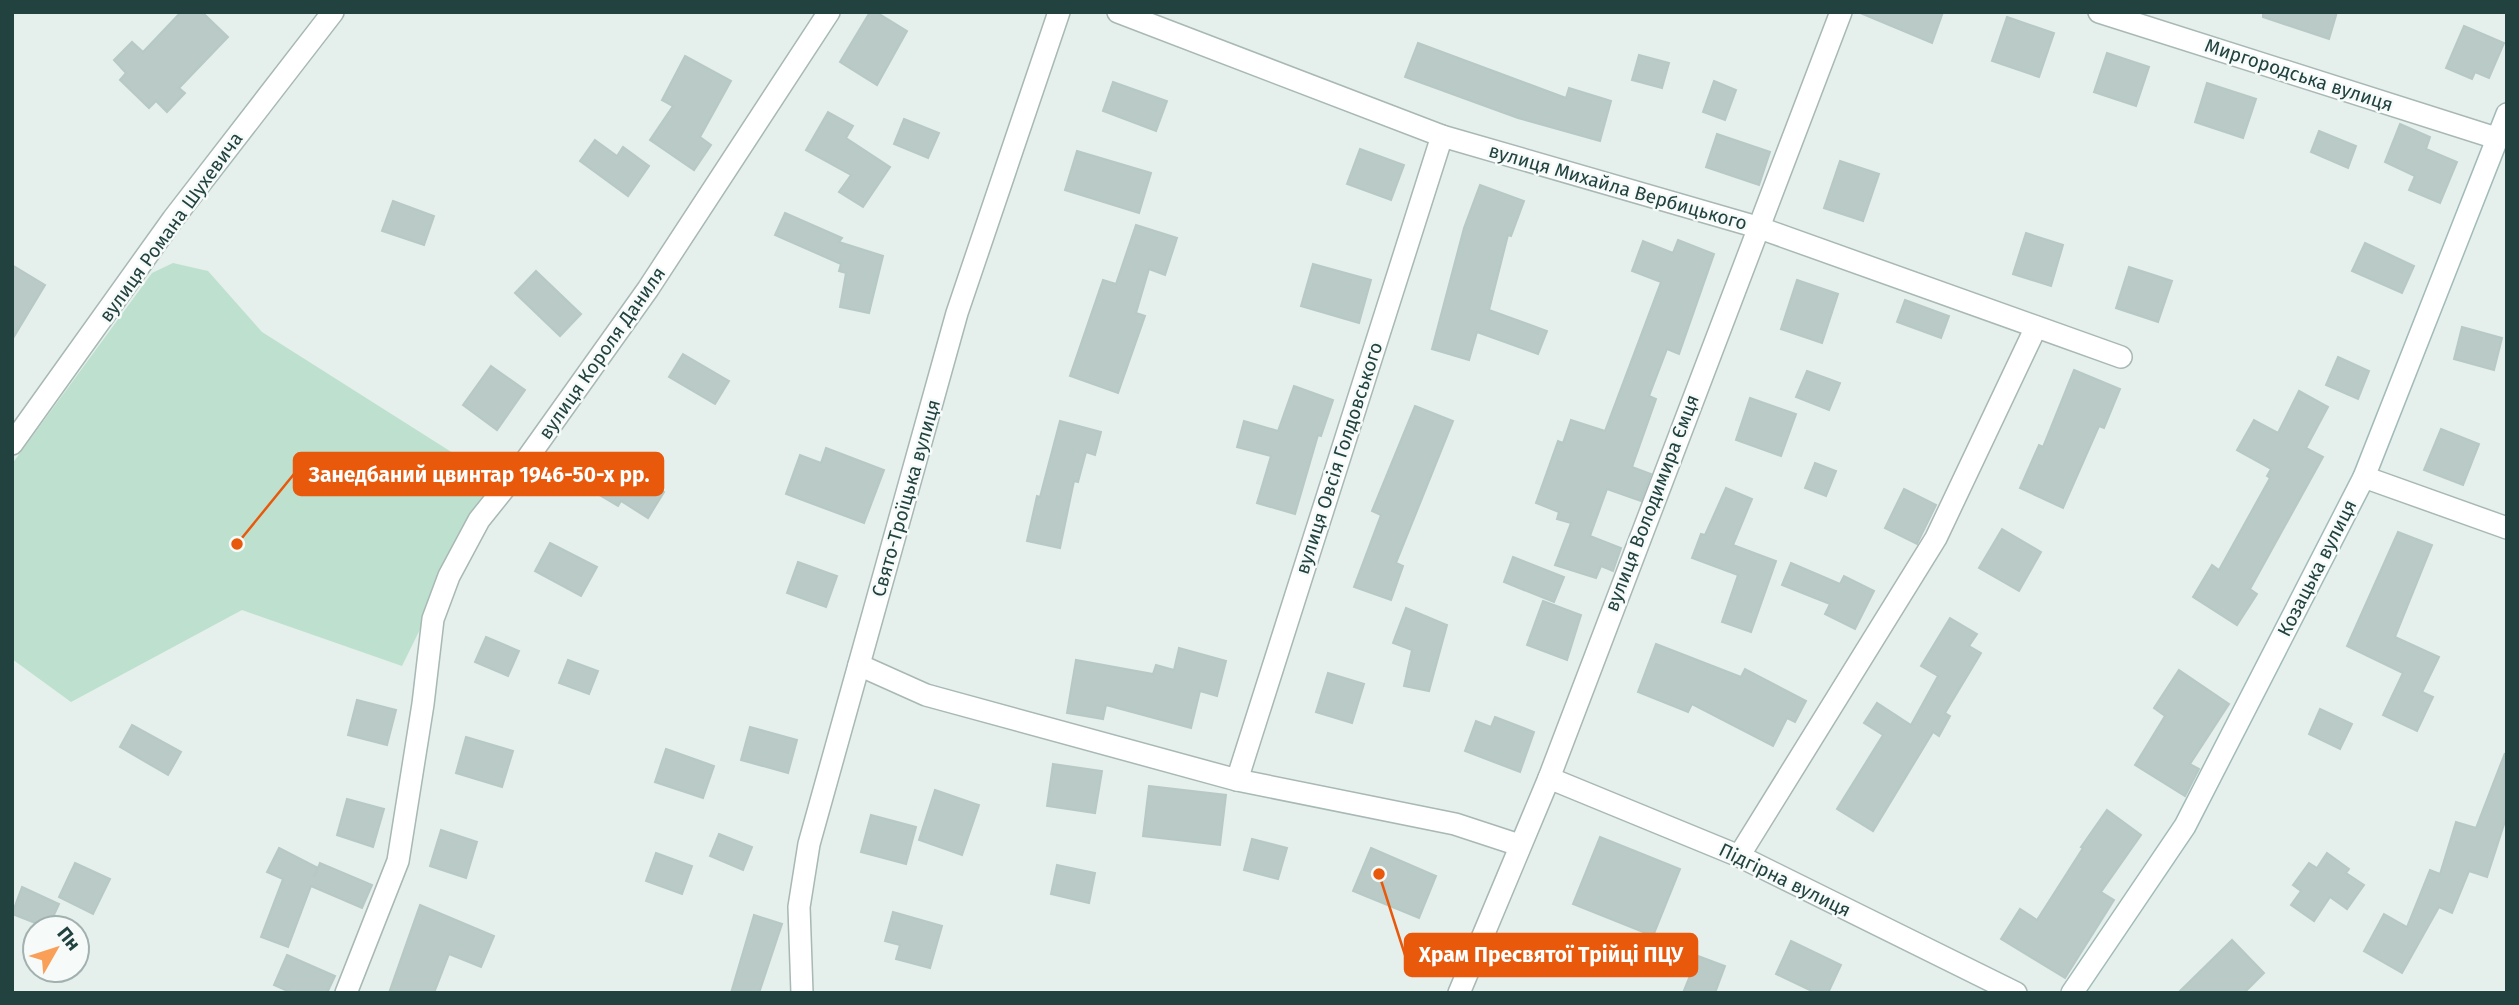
<svg xmlns="http://www.w3.org/2000/svg" width="2519" height="1005" viewBox="0 0 2519 1005" font-family="'Fira Sans',sans-serif">
<style>
.green{fill:#bde1ce}
.building{fill:#bacac6;stroke:#b7c9c5;stroke-width:2}
.lines{fill:none;stroke-linecap:round;stroke-linejoin:round}
.street-casing{stroke:#a7b8b5;stroke-width:24}
.secondary-casing{stroke:#a2bbb8;stroke-width:24}
.street{stroke:#fff;stroke-width:21}
.secondary{stroke:#fff;stroke-width:21}
.labels{text-anchor:middle;dominant-baseline:central;stroke-width:5;stroke-linejoin:round;paint-order:stroke}
.street-label{font-size:19px;fill:#224240;stroke:#f6fbf9}
.leader{fill:none;stroke:#e8590c;stroke-width:2.5}
.callout-dot{fill:#e8590c;stroke:#f6fbf9;stroke-width:2.5}
.callout{fill:#e8590c;stroke:#e8590c;stroke-width:2.5}
.callout-label{font-size:21px;text-anchor:middle;font-weight:bold;fill:#fff}
</style>
<rect width="100%" height="100%" fill="#e5efec"/>
<path class="green" d="M173,263L208,271L262,332L494,479L402,666L242,610L71,702L12,659V464L152,273Z"/>
<g class="building">
<path d="M181,12H202L228,37L179,88L185,93L167,112L156,101L149,108L120,80L126,73L114,60L132,42L143,52Z"/>
<path d="M870,12H876L907,31L877,85L840,62Z"/>
<path d="M1858,12H1943L1932,43Z"/>
<path d="M2263,12H2337L2329,39L2263,17Z"/>
<path d="M2007,17L2054,33L2039,77L1992,61Z"/>
<path d="M2464,26L2504,43L2489,78L2475,72L2472,79L2446,68Z"/>
<path d="M1418,43L1566,98L1569,88L1611,101L1600,141L1518,118L1405,77Z"/>
<path d="M2107,53L2149,67L2136,106L2094,92Z"/>
<path d="M1639,55L1669,63L1662,88L1632,80Z"/>
<path d="M685,56L731,81L700,137L711,145L694,170L650,140L673,106L662,100Z"/>
<path d="M1714,81L1736,90L1725,120L1703,112Z"/>
<path d="M1113,82L1167,101L1156,131L1103,111Z"/>
<path d="M2207,83L2256,99L2243,138L2195,122Z"/>
<path d="M828,112L853,126L846,138L890,167L863,207L839,192L851,175L806,150Z"/>
<path d="M904,119L939,133L928,158L894,144Z"/>
<path d="M2400,124L2430,137L2426,149L2457,162L2440,203L2409,190L2415,176L2385,162Z"/>
<path d="M2319,131L2356,146L2348,168L2311,152Z"/>
<path d="M1717,134L1770,152L1759,185L1706,167Z"/>
<path d="M595,140L617,156L623,147L649,166L628,196L580,161Z"/>
<path d="M1360,149L1404,165L1391,200L1347,184Z"/>
<path d="M1077,151L1151,173L1139,213L1065,190Z"/>
<path d="M1840,161L1879,174L1863,221L1824,208Z"/>
<path d="M1480,185L1524,201L1511,236L1508,235L1489,310L1547,331L1538,354L1477,332L1469,360L1432,349L1464,228Z"/>
<path d="M393,201L434,216L424,245L382,231Z"/>
<path d="M785,213L842,238L839,242L883,256L869,313L840,307L846,273L839,271L841,264L775,235Z"/>
<path d="M1136,225L1177,238L1165,275L1149,269L1136,313L1145,316L1118,393L1070,376L1103,280L1116,284Z"/>
<path d="M2026,233L2063,245L2051,286L2013,274Z"/>
<path d="M1678,240L1714,254L1679,354L1667,349L1649,396L1656,399L1632,467L1651,474L1641,501L1607,489L1590,536L1621,548L1613,571L1601,566L1596,578L1555,565L1571,523L1557,519L1559,512L1536,503L1558,441L1563,443L1571,420L1605,431L1661,282L1632,271L1643,241L1673,253Z"/>
<path d="M2365,243L2414,266L2402,293L2352,271Z"/>
<path d="M1313,264L1371,280L1359,323L1301,306Z"/>
<path d="M12,265L45,285L12,340Z"/>
<path d="M2129,267L2172,281L2158,322L2116,308Z"/>
<path d="M536,271L581,314L560,336L515,293Z"/>
<path d="M1797,280L1838,294L1822,343L1781,329Z"/>
<path d="M1905,300L1949,316L1941,338L1897,322Z"/>
<path d="M2462,327L2502,338L2494,370L2454,359Z"/>
<path d="M683,354L729,381L715,404L669,377Z"/>
<path d="M2338,357L2369,371L2358,399L2326,385Z"/>
<path d="M491,366L525,390L497,430L463,405Z"/>
<path d="M2074,370L2120,389L2104,428L2099,426L2063,508L2020,488L2039,445L2043,447Z"/>
<path d="M1807,371L1840,383L1829,410L1796,397Z"/>
<path d="M1294,386L1333,400L1321,436L1318,435L1295,514L1257,503L1271,456L1237,447L1244,421L1278,431Z"/>
<path d="M2299,391L2328,407L2306,448L2323,457L2250,589L2257,594L2237,625L2193,597L2212,565L2219,570L2270,478L2267,476L2271,469L2237,450L2254,420L2278,433Z"/>
<path d="M1750,398L1796,414L1781,456L1736,440Z"/>
<path d="M1415,406L1453,421L1396,563L1403,566L1391,600L1354,587L1381,515L1372,511Z"/>
<path d="M1060,421L1101,432L1095,455L1086,452L1078,482L1074,481L1060,548L1027,541L1037,496L1040,497Z"/>
<path d="M2441,429L2479,444L2463,485L2424,470Z"/>
<path d="M826,448L884,470L864,523L786,494L800,455L821,463Z"/>
<path d="M606,455L664,492L648,518L621,501L618,506L596,493L600,487L590,481Z"/>
<path d="M1815,463L1836,471L1826,496L1805,488Z"/>
<path d="M1726,488L1752,499L1733,545L1776,561L1751,632L1722,622L1738,575L1692,558L1701,534L1705,535Z"/>
<path d="M1904,489L1936,505L1917,544L1885,528Z"/>
<path d="M2002,529L2041,552L2019,591L1979,568Z"/>
<path d="M2398,532L2432,545L2395,637L2439,657L2422,692L2433,697L2417,731L2383,715L2403,673L2347,646Z"/>
<path d="M550,543L597,567L581,596L535,571Z"/>
<path d="M1513,557L1564,577L1554,602L1504,582Z"/>
<path d="M798,562L837,576L826,607L787,593Z"/>
<path d="M1791,563L1840,584L1844,576L1874,591L1855,629L1825,614L1830,604L1782,585Z"/>
<path d="M1543,601L1581,615L1567,660L1527,645Z"/>
<path d="M1406,608L1447,625L1429,691L1404,686L1412,650L1393,643Z"/>
<path d="M1950,618L1977,634L1969,646L1981,653L1945,713L1950,716L1939,736L1933,732L1873,831L1837,809L1883,735L1864,723L1877,703L1911,725L1938,676L1921,666Z"/>
<path d="M486,637L519,651L508,676L475,662Z"/>
<path d="M1656,644L1741,677L1745,669L1806,701L1795,722L1787,718L1773,746L1692,704L1688,712L1638,692Z"/>
<path d="M1179,648L1226,661L1217,696L1200,691L1191,728L1106,705L1103,719L1067,713L1076,660L1153,674L1156,665L1174,670Z"/>
<path d="M568,660L598,671L589,694L559,683Z"/>
<path d="M2179,670L2229,704L2190,764L2199,769L2185,796L2135,765L2165,716L2154,708Z"/>
<path d="M1328,673L1364,684L1352,723L1316,712Z"/>
<path d="M357,700L396,710L387,745L348,735Z"/>
<path d="M2320,709L2352,724L2340,749L2309,734Z"/>
<path d="M1495,717L1534,732L1520,772L1465,751L1476,721L1491,727Z"/>
<path d="M132,725L181,752L168,775L120,747Z"/>
<path d="M750,727L797,740L788,773L741,760Z"/>
<path d="M466,737L513,751L502,787L456,773Z"/>
<path d="M666,749L714,766L703,798L655,782Z"/>
<path d="M2505,753L2507,815L2487,877L2469,871L2452,913L2439,907L2402,973L2364,951L2384,914L2407,927L2430,870L2440,874L2456,822L2476,828Z"/>
<path d="M1053,764L1102,771L1095,813L1047,806Z"/>
<path d="M1149,786L1226,795L1220,845L1143,836Z"/>
<path d="M935,790L979,805L962,855L919,840Z"/>
<path d="M347,799L384,809L373,847L337,835Z"/>
<path d="M2107,810L2141,835L2101,892L2114,900L2065,978L2001,939L2020,909L2037,920L2083,848L2081,847Z"/>
<path d="M871,815L916,827L906,864L861,852Z"/>
<path d="M441,830L477,842L466,878L430,866Z"/>
<path d="M719,834L752,847L743,870L710,856Z"/>
<path d="M1600,837L1680,869L1653,936L1573,904Z"/>
<path d="M1252,839L1287,848L1278,879L1244,870Z"/>
<path d="M279,848L318,868L314,877L320,863L372,885L362,908L311,886L288,947L261,937L283,879L267,872Z"/>
<path d="M1371,848L1436,876L1419,918L1353,891Z"/>
<path d="M656,853L692,866L682,894L646,881Z"/>
<path d="M2327,853L2349,869L2346,873L2364,885L2347,909L2330,897L2314,921L2291,905L2301,891L2293,885L2309,863L2317,868Z"/>
<path d="M75,863L110,879L93,914L59,897Z"/>
<path d="M1057,865L1095,873L1089,903L1051,894Z"/>
<path d="M22,887L59,904L48,928L12,914Z"/>
<path d="M420,905L494,936L481,967L449,954L434,993H389Z"/>
<path d="M893,912L942,926L930,968L896,959L900,945L885,941Z"/>
<path d="M754,915L782,924L759,993H731Z"/>
<path d="M2232,940L2264,973L2244,993H2178Z"/>
<path d="M1791,941L1841,965L1828,993H1816L1776,974Z"/>
<path d="M287,955L335,976L327,993H292L274,985Z"/>
<path d="M1698,956L1725,966L1715,993H1683Z"/>
</g>
<g class="lines">
<g class="street-casing">
<g id="street">
<path d="M1118,12L1442,136L1757,227L2121,357"/>
<path d="M2099,12L2499,139"/>
<path d="M12,444L173,219L333,12"/>
<path d="M2364,477L2507,528"/>
<path d="M859,665L926,695L1237,780L1455,824L1519,845"/>
<path d="M1549,778L1739,856L2016,993"/>
<path d="M1237,780L1442,136"/>
<path d="M1739,856L1936,538L2036,327"/>
<path d="M346,993L398,861L423,704L433,619L449,576L479,520L519,470L648,289L829,12"/>
<path d="M802,993L799,907L809,844L957,313L1059,12"/>
<path d="M1459,993L1549,778L1841,12"/>
</g>
</g>
<g class="secondary-casing">
<path id="secondary" d="M2072,993L2185,826L2364,477L2507,114"/>
</g>
<use href="#street" class="street"/>
<use href="#secondary" class="secondary"/>
</g>
<g class="labels">
<g class="street-label">
<text transform="translate(2299 75) rotate(18)">Миргородська вулиця</text>
<text transform="translate(1618 187) rotate(16)">вулиця Михайла Вербицького</text>
<text transform="translate(171 227) rotate(-54)">вулиця Романа Шухевича</text>
<text transform="translate(602 353) rotate(-55)">вулиця Короля Даниля</text>
<text transform="translate(1339 458) rotate(-72)">вулиця Овсія Голдовського</text>
<text transform="translate(906 498) rotate(-74)">Свято-Троїцька вулиця</text>
<text transform="translate(1652 503) rotate(-69)">вулиця Володимира Ємця</text>
<text transform="translate(2317 568) rotate(-63)">Козацька вулиця</text>
<text transform="translate(1785 880) rotate(26)">Підгірна вулиця</text>
</g>
</g>
<path class="leader" d="M237 544L294 474M1379 874L1405 955"/>
<g class="callout-dot">
<circle cx="237" cy="544" r="7"/>
<circle cx="1379" cy="874" r="7"/>
</g>
<g class="callout">
<rect x="294" y="453" width="369" height="42" rx="7"/>
<rect x="1405" y="934" width="292" height="42" rx="7"/>
</g>
<g class="callout-label">
<text x="479" y="482">Занедбаний цвинтар 1946-50-х рр.</text>
<text x="1551" y="962">Храм Пресвятої Трійці ПЦУ</text>
</g>
<rect width="2519" height="1005" fill="none" stroke="#224240" stroke-width="28"/>
<g transform="translate(56 949) rotate(51)"><circle r="33" fill="#f6fbf9" stroke="#a1b1af" stroke-width="2"/>
<path d="M0-5L12 26L0 18L-12 26Z" fill="#f99f58"/>
<text y="-10" font-size="19" font-weight="bold" text-anchor="middle" fill="#224240">Пн</text>
</g>
</svg>
